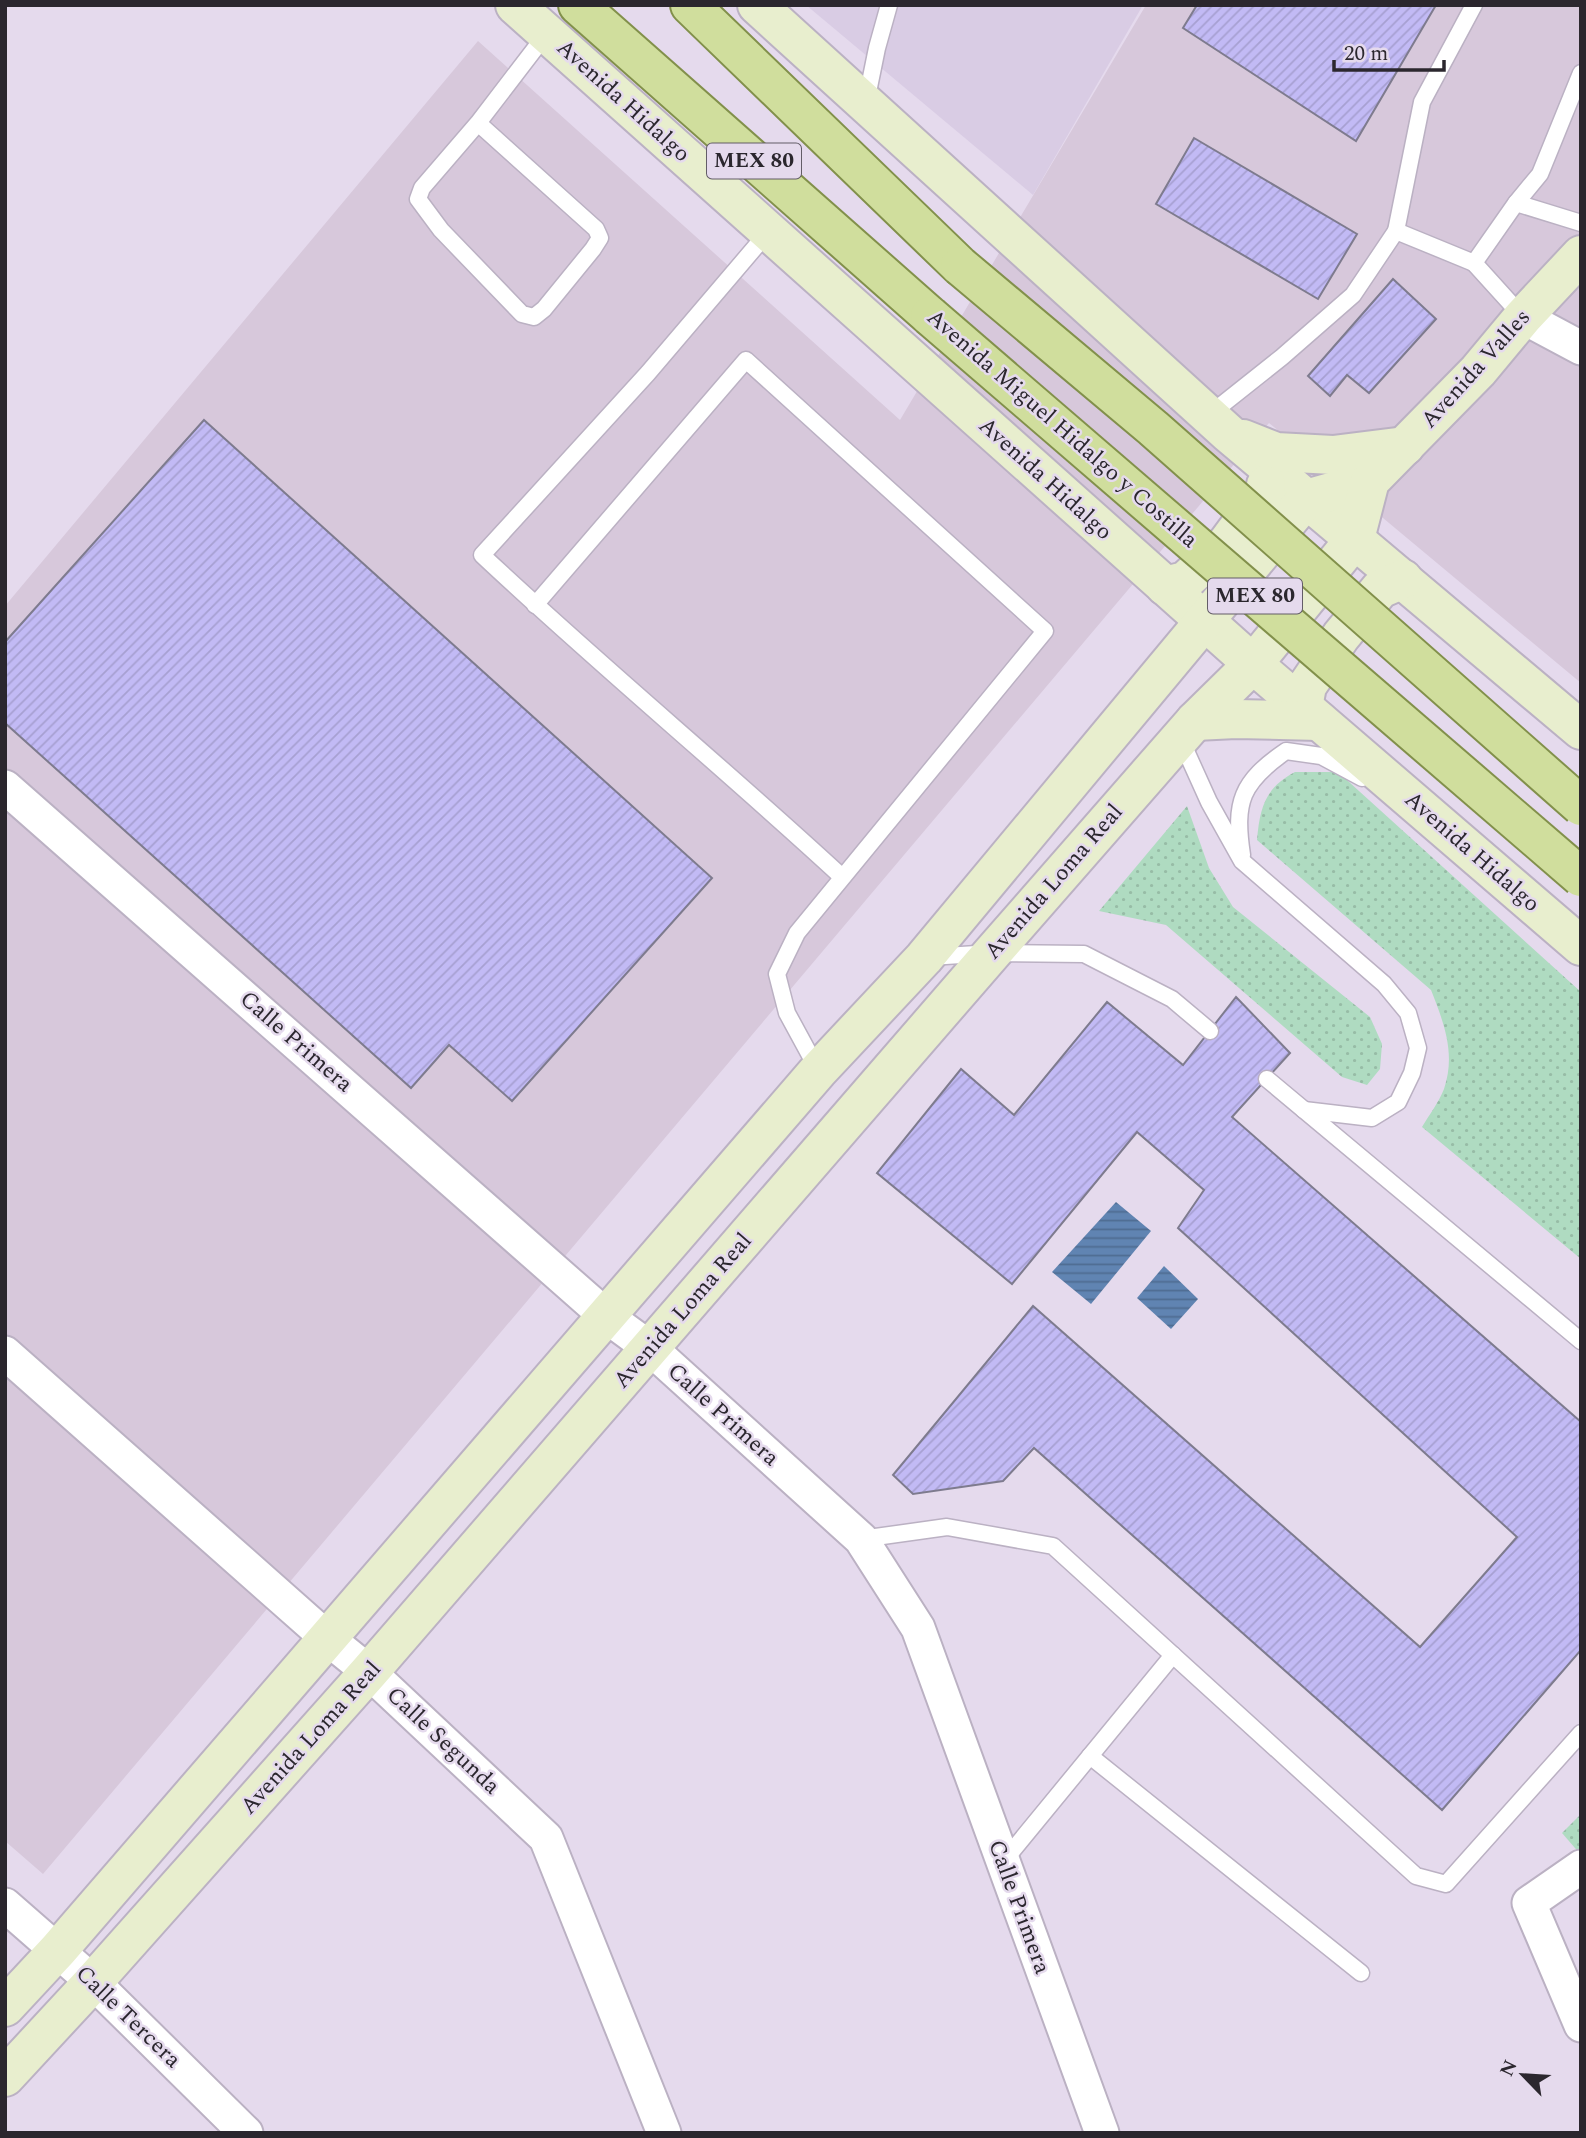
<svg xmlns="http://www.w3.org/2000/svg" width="1586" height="2138" viewBox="0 0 1586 2138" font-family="Spectral,serif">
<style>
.commercial{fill:#d7c8db}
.built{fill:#d9cce4}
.grass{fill:url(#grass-dots)}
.water{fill:url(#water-rules)}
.building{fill:url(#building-hatch);stroke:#7e7b8e;stroke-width:2}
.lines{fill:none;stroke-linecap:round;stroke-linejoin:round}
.lane-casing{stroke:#bbb1c3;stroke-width:19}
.street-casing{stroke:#bbb1c3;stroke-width:37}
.secondary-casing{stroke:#bbb1c3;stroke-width:42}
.primary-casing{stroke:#82904b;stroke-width:42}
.lane{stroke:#fff;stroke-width:16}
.street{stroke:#fff;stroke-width:33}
.secondary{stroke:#e8eece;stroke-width:38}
.primary{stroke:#d0de9d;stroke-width:38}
.primary-bridge-casing{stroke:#82904b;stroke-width:42;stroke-linecap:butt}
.primary-bridge{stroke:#d0de9d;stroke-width:38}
.labels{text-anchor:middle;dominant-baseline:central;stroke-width:5;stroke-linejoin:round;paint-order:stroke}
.shield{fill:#e5daed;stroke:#635d67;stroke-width:2}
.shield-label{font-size:21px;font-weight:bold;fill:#2b272e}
.street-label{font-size:23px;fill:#2b272e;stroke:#e5daed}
</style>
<defs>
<pattern id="grass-dots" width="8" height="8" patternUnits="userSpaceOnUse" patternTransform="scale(1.75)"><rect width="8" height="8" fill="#afdbc1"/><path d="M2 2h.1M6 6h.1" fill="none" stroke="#97bca6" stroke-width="1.8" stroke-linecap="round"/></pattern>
<pattern id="water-rules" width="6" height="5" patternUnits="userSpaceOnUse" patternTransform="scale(1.75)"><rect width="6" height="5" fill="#6084b2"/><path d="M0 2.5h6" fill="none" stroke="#4f6c91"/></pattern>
<pattern id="building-hatch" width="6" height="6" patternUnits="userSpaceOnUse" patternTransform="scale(1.75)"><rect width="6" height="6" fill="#c2baf5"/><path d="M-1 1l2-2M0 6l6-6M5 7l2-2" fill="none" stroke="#a7a0d2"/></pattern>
</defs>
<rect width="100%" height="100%" fill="#e5daed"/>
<path class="commercial" d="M1146,5H1581V683L1269,423L43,1874L5,1841V606L478,41L900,420Z"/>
<path class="built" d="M806,5H1143L1033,195Z"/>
<g class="grass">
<path d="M1295,772H1338L1581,992V1259L1422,1127C1429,1115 1439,1102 1444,1089C1456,1054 1444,1023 1431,990L1257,840C1260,807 1265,788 1295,772Z"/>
<path d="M1187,806L1209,868L1233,907L1370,1017L1382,1044L1380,1069L1367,1085L1342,1077L1166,925L1099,911Z"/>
<path d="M1581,1814V1855L1562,1833Z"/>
</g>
<g class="water">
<path d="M1116,1202L1151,1231L1091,1304L1052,1272Z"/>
<path d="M1164,1266L1198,1299L1171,1329L1137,1298Z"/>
</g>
<g class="building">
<path d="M1197,5H1436L1356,141L1183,28Z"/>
<path d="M1194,138L1357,234L1318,299L1156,204Z"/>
<path d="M1393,279L1436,319L1369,393L1347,375L1330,396L1308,376Z"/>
<path d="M204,420L712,878L512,1101L449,1045L411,1088L5,723V642Z"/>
<path d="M1236,997L1290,1053L1232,1117L1581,1422V1650L1442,1810L1034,1448L1003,1481L913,1494L893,1475L1033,1306L1420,1647L1517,1537L1178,1228L1204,1190L1137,1132L1012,1284L877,1173L961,1069L1014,1115L1107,1002L1183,1065Z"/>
</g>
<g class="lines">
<g class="lane-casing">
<g id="lane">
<path d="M866,102L877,48L889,5"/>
<path d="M478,123L596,229L600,238L593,249L544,309L534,317L522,314L441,230L418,199L422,188L478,123L547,33"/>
<path d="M1516,203L1540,174L1581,73"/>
<path d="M769,231L648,373L482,555C599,665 723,767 841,876"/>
<path d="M1396,231L1422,102L1474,5"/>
<path d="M1474,263L1523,317"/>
<path d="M1209,415L1282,357L1353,295L1396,231L1474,263L1516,203L1581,223"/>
<path d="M535,605L746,360L1045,631L797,933L777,974L787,1013L818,1070"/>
<path d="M1181,740L1209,802L1242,861L1384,984L1408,1013L1418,1048L1412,1073L1398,1102L1372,1118L1304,1110"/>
<path d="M1242,855C1234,802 1241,782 1286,751L1321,756L1362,778"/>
<path d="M930,957L992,953L1084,954L1172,999L1210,1031"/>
<path d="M1267,1079L1581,1341"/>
<path d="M861,1539L947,1527L1053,1546L1416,1876L1446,1884L1581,1733"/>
<path d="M1090,1756L1361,1973"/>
<path d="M1003,1862L1173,1655"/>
</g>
</g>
<g class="street-casing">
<g id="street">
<path d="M1523,317L1581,348"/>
<path d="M5,787L606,1316L651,1349L861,1539L918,1628L1102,2133"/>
<path d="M5,1353L327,1638L369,1672L546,1838L664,2133"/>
<path d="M1581,1867L1529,1903L1581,2025"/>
<path d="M5,1905L93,1982L246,2133"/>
</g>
</g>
<g class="secondary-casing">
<g id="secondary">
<path d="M515,5L1253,664L1581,946"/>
<path d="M757,5L1228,433L1581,730"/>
<path d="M1243,439L1276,452L1333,455L1405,446"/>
<path d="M1165,586L1185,581L1227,543L1265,492L1266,485"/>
<path d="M1303,707L1307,686L1341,636L1380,589L1403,579"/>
<path d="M1195,721L1236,719L1319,721"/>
<path d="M5,2007L58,1950L818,1071L924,958L1306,499L1370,481"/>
<path d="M5,2077L93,1982L369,1672L992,953L1195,721L1253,664L1355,539L1370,481L1478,371L1523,317L1581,255"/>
</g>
</g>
<g class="primary-casing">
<g id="primary">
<path d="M578,5L930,316"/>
<path d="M690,5L960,266"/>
</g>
</g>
<use href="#lane" class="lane"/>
<use href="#street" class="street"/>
<use href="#secondary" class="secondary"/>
<use href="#primary" class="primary"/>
<g class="primary-bridge-casing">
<g id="primary-bridge">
<path d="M960,266L1153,428L1581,806"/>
<path d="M930,316L1581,877"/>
</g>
</g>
<use href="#primary-bridge" class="primary-bridge"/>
</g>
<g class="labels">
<g class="shield">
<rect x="707" y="143.5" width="94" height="35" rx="5"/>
<rect x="1208" y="578.5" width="94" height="35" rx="5"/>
</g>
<g class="shield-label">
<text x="754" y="161">MEX 80</text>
<text x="1255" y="596">MEX 80</text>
</g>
<g class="street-label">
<text transform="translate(623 101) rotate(42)">Avenida Hidalgo</text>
<text transform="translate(1476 369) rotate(-48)">Avenida Valles</text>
<text transform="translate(1062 429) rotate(41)">Avenida Miguel Hidalgo y Costilla</text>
<text transform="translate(1045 479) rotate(42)">Avenida Hidalgo</text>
<text transform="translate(1472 852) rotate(41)">Avenida Hidalgo</text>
<text transform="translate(1054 882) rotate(-49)">Avenida Loma Real</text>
<text transform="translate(296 1042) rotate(41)">Calle Primera</text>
<text transform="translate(683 1311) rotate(-49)">Avenida Loma Real</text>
<text transform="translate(723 1415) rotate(42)">Calle Primera</text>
<text transform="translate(311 1738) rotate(-48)">Avenida Loma Real</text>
<text transform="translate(443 1741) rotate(43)">Calle Segunda</text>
<text transform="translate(1019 1907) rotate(70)">Calle Primera</text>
<text transform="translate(128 2017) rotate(44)">Calle Tercera</text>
</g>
</g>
<rect width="1586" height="2138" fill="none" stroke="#2b272e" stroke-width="14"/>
<g transform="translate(1523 2075) rotate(295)" stroke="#e5daed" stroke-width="5" paint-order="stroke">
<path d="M0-5L12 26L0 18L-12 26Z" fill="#2b272e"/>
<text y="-10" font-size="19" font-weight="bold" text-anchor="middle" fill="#2b272e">N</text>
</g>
<path d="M1334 60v10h110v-10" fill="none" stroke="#2b272e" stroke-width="3.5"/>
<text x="1344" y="60" font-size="21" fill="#2b272e" stroke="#e5daed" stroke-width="5" paint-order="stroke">20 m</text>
</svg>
